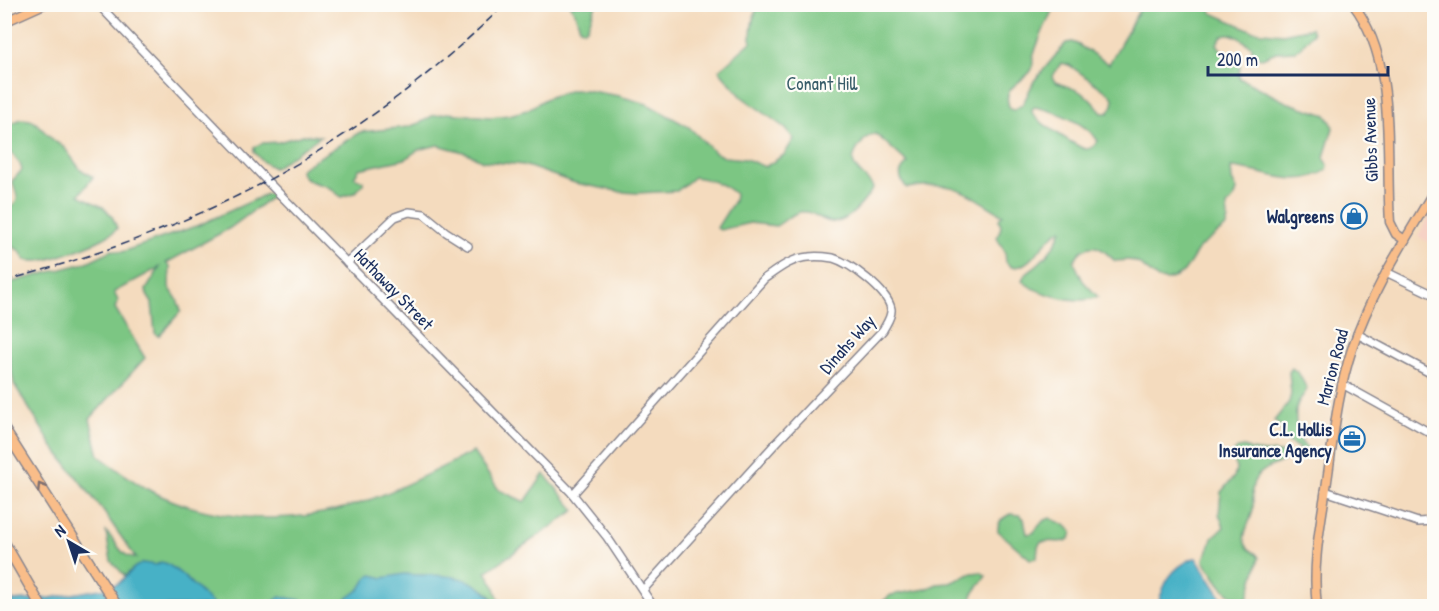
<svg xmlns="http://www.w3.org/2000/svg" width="1439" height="611" viewBox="0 0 1439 611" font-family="'Patrick Hand',sans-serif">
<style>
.built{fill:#f6d2c5}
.green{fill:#7cc683;stroke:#4c7a70;stroke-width:1.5;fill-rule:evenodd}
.water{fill:#47b1c6;stroke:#317092;stroke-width:1.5}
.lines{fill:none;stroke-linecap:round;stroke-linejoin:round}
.minor-casing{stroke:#88858e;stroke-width:10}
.major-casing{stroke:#88858e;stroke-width:11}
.highway-casing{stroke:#88858e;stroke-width:12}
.minor{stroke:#fff;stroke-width:7}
.major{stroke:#f9bd89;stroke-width:8}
.highway{stroke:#f9bd89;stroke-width:9}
.rail{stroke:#1b2f5e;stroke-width:1.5;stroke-dasharray:9 4.5;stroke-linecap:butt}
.oneway{stroke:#7f6f71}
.labels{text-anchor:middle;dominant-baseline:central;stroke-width:4.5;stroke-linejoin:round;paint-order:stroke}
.park-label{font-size:18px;fill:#385c69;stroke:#fdfcf7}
.street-label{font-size:18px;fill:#1b2f5e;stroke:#fdfcf7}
.poi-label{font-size:18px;font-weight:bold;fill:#1b2f5e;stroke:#fdfcf7;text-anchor:end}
</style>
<rect width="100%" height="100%" fill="#fdfcf7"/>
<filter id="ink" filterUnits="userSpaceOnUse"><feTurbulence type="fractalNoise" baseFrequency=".0167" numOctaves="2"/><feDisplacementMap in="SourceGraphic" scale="12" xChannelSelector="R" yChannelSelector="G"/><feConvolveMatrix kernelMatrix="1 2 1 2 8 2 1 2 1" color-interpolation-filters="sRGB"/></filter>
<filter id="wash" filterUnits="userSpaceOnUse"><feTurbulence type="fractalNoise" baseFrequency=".008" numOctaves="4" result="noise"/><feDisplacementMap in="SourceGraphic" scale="24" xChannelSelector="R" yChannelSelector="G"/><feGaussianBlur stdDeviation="1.35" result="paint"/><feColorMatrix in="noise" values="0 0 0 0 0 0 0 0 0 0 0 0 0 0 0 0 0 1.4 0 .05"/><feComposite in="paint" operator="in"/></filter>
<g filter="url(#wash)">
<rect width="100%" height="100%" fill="#f4dbbe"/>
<path class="built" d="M1434,208V246L1418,236Z"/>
<g class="green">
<path d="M760,4L1056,5C1049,15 1037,44 1033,57C1032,61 1034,67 1031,71C1021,84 1000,87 1010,109L1014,110L1023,104L1034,81L1066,43L1072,42L1077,44L1109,64L1142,5H1211L1209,8L1212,13L1253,31L1283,34L1311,28L1313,33L1300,48L1295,51L1276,52L1262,58L1252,56V47C1241,39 1224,24 1217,44L1222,51L1240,64L1239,78L1286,102L1326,115L1331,122L1333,128L1324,157L1328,165L1327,170C1297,190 1264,170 1231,168L1232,180L1237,190L1235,197L1227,206L1228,219L1226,227L1200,247L1184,272L1176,277L1168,280L1158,279L1138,263L1130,260L1115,261C1105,252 1097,241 1083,250C1078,253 1076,256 1074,262L1083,281L1098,297C1077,305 1039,295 1022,281C1024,272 1033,269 1039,263C1050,253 1058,242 1062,229C1044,237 1033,269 1011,267L1006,262L1005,252L997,238L1001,227L999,219L1003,215C962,191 958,180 907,188C898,177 898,171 908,163L876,134C869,134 865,138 861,144C840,169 868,174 873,188C866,200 847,225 831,222C820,220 812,210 800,212C790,214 784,222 776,226L750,223L720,230L717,228L718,226L734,201L735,194C724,184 709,179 694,177L677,191L637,193L622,192L575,183L524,165L483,161L467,153L438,145L418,150L405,159L359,169L354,177L363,181V184L356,192L342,197C337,195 335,191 330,188C318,182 305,184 300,170L305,166L360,132L408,127L422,122L432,116L447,113L490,117L509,115L527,110L547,98L571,90H585L619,96L647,104L689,127L714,152L724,157L746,159L765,167L784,155L794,139L785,128L742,97L719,70L751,42C751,28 752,16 760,4ZM1061,63L1069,65L1111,95C1116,102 1113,106 1108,113H1102C1083,90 1083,92 1055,82L1052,77ZM1035,107C1055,111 1087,123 1098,141C1095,145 1092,149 1086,149C1080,149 1035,120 1033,114C1032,113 1032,111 1032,109Z"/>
<path d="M570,5H596L587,28L584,30L580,28L575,13Z"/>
<path d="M21,119L31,120L36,123L54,141L64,147L80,169L93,177L79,195L103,207L112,216L117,228C110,240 55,259 39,261C35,261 30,261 25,260L20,251L5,242V211C23,201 17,197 12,181L22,170L20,164L5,145V127Z"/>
<path d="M303,135L321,136L274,168L263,162L254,152V147L263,143L278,142Z"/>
<path d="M269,193L273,196L230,228L166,263L170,266L169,287L177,299L181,311L160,335L158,336L155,333L152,303L147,295L146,290L160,267L114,292L118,301L115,308L145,358L90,419L99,456C113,466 126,476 140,485C200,520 278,526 344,508C386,497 433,471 473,452L499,490L525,502L544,474L575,510L486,572L494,585L501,606H497C486,578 438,575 412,575L410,606H201L135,567L125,576L111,561L106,532C117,541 120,557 136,558L101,508L53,447L14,384L5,336L4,284L85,263L112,250L122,252L199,225Z"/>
<path d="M1292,368L1299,374L1307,389C1305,394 1302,396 1299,401C1293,410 1296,434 1302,443C1306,448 1312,450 1315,456L1313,458L1297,454L1299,448L1283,439L1281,427L1274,421L1289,402L1291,394L1289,372Z"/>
<path d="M1244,447C1261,456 1276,449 1292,456C1281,464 1264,466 1256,478C1249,488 1254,498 1253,509C1252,520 1240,535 1246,545C1249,552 1256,551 1259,558L1248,598C1231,602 1220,585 1212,572C1209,569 1205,564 1204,560C1204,555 1211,548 1212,538L1224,527L1219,514L1221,492L1234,477L1236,470L1234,452L1239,448Z"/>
<path d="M1011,514L1019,515L1024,519L1027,534L1033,533L1043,521L1050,518L1065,525L1072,532C1070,548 1053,539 1041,542L1038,546L1037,558L1030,559L998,531C997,522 1003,517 1011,514Z"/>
<path d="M981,572L986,576L972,595L971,603L974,606H877L891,595L926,589L937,584L950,583L972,573Z"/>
</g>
<g class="water">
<path d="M1194,558H1196L1223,600L1221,606H1158C1163,583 1171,568 1194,558Z"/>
<path d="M161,562C175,564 203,596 215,606H141L136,604L115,606H5L4,587L13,601L50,598L106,588L119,583L135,567L143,563L156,565Z"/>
<path d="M404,574C432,577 458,571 482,589C488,594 494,598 497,606H340L346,599L360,589L367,577L373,575L383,578Z"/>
<path d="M280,597L300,600L318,606H267Z"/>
</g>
</g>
<g filter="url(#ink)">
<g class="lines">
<g class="minor-casing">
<g id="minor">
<path d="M98,4L267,181L571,492L607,537L653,606"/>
<path d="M347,263L395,217L409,212L424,214L446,232L468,246"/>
<path d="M1386,272L1434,295"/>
<path d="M1357,334L1434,375"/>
<path d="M1342,384L1434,435"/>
<path d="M1325,491L1418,522L1433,521"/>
<path d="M573,494L764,279C778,269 792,258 809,257C816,256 826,257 833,258C850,263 888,291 891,309C892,317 886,324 883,330L775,444L643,590"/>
</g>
</g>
<g class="major-casing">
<g id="major">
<path d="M1353,4C1398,63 1385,152 1390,222L1396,234L1405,240"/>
<path d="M4,22L44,4"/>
<path d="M1317,606C1312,567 1320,527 1326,488C1333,441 1337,394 1352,349C1371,292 1404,242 1434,191"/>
</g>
</g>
<g class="highway-casing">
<g id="highway">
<path d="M4,429L117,606"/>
<path d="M4,542L41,606"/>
</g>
</g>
<use href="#minor" class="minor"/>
<use href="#major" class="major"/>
<use href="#highway" class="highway"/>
<path class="rail" d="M4,281C85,259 164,232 239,195C334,149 430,78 505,4"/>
</g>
<defs><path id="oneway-chevron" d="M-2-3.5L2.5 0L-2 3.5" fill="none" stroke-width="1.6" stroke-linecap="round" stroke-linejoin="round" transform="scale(1.5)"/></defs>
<use class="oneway" href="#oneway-chevron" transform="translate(41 487) rotate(-122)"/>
</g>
<defs>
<g id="shop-ring" transform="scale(1.35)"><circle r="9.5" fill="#fdfcf7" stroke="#1f6fb2" stroke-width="1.5"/><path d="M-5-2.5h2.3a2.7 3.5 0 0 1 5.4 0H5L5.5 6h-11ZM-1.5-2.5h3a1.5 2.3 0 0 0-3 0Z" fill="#1f6fb2"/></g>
<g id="office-ring" transform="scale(1.35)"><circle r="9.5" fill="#fdfcf7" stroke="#1f6fb2" stroke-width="1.5"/><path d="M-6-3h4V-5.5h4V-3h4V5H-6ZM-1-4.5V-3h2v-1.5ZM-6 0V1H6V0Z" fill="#1f6fb2"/></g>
</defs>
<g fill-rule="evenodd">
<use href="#shop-ring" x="1354" y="216"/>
<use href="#office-ring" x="1352" y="439"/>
</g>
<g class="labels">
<g class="park-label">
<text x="822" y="83">Conant Hill</text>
</g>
<g class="street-label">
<text transform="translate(1370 140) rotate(-92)">Gibbs Avenue</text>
<text transform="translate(394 289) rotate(46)">Hathaway Street</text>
<text transform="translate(847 344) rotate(-48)">Dinahs Way</text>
<text transform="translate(1332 367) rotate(-75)">Marion Road</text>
</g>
<g class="poi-label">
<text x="1334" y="216">Walgreens</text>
<text x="1332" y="429">C.L. Hollis<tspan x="1332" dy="21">Insurance Agency</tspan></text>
</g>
</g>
<rect width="1439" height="611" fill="none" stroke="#fdfcf7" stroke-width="24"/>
<g transform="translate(69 542) rotate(321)" stroke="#fdfcf7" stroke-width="4.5" paint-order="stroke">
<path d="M0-4.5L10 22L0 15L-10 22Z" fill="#1b2f5e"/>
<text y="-9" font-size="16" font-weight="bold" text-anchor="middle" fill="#1b2f5e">N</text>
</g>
<path d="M1208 66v9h180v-9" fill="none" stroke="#1b2f5e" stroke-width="3"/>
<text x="1217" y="66" font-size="18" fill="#1b2f5e" stroke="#fdfcf7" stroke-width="4.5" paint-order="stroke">200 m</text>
</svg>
